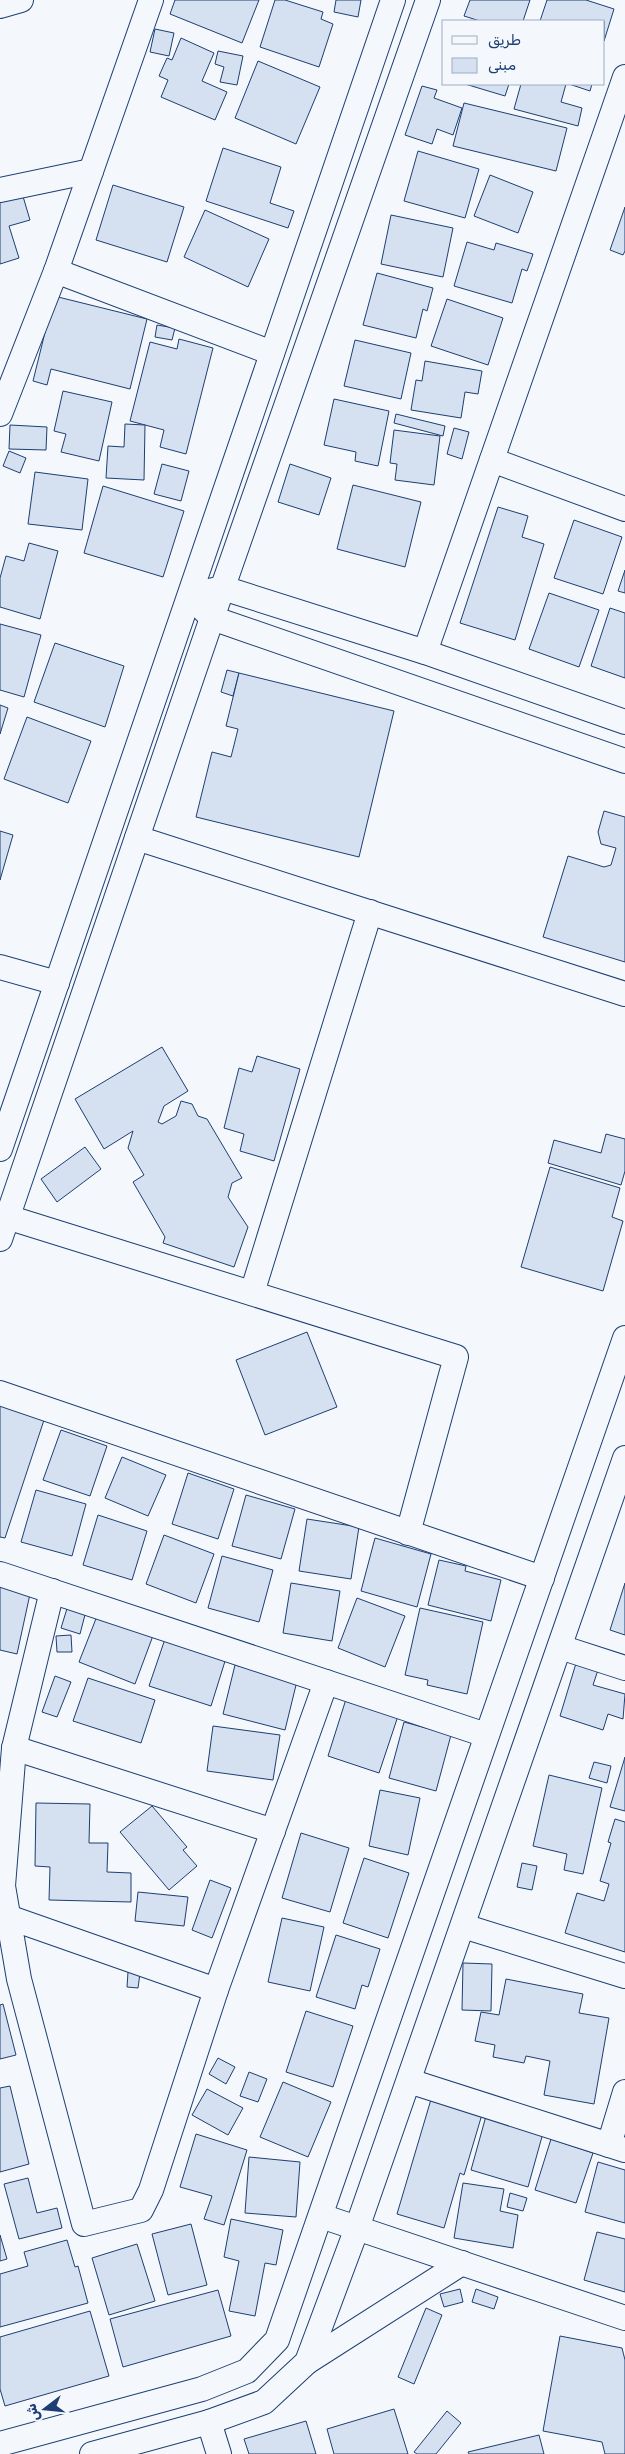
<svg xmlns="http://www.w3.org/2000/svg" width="625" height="2454" viewBox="0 0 625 2454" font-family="Rubik,Cairo,sans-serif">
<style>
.building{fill:#d5e0f0;stroke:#1d3f73}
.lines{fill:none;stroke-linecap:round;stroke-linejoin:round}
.minor-casing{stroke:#1d3f73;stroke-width:26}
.minor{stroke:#f4f7fb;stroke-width:24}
</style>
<rect width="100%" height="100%" fill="#f4f7fb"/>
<g class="building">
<path d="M175,0H259L242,43L170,14Z"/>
<path d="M275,0H285L323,12L321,19L333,24L319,67L260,47Z"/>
<path d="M336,0H361L358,17L334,12Z"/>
<path d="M470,0H530L523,21H480L464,16Z"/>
<path d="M547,0H586L614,9L604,41V21H540Z"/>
<path d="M155,29L174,33L169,56L150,52Z"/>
<path d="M181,38L214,53L202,81L227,92L215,120L161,97L168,80L159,76L167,58L172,60Z"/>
<path d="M218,51L243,56L237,85L220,82L224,67L215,64Z"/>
<path d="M258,61L320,87L296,144L235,118Z"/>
<path d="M465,84H509L505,96Z"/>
<path d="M521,84H566L561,102L582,108L578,126L514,109Z"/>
<path d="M569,84H592L590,91Z"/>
<path d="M422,86L437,90L434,98L462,108L453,135L437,129L432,144L405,135Z"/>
<path d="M464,103L567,128L556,171L453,146Z"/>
<path d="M223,148L281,167L270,203L294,211L288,228L206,201Z"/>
<path d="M418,151L479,169L465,218L404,201Z"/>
<path d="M490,175L533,192L518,233L474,216Z"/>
<path d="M113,185L184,207L167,262L96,240Z"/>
<path d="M22,193L30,220L9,226L19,258L0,264V200Z"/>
<path d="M625,207V251L623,255L610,250Z"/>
<path d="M205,210L269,239L248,287L184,257Z"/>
<path d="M391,215L453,228L443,277L381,264Z"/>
<path d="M467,242L494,250L496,243L533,254L527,271L522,269L512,303L454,286Z"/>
<path d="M377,273L433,288L427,311L423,309L416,338L363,325Z"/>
<path d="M54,296L147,319L130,389L51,369L47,385L33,381Z"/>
<path d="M447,299L503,318L488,365L431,346Z"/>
<path d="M157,325L175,328L172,340L155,337Z"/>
<path d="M179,339L213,348L186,454L160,447L164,430L130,421L150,342L177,349Z"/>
<path d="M355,340L411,353L401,399L344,386Z"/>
<path d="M425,361L482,371L478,394L465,392L461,418L411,410L416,380L422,381Z"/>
<path d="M63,391L112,402L99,461L61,452L66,434L54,431Z"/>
<path d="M334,399L389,411L378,466L355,461L356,452L324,445Z"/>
<path d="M396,414L445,426L443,436L394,423Z"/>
<path d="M125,424L145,425L144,480L106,478L108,446L124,447Z"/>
<path d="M10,425L47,427L46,450L9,449Z"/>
<path d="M454,428L469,432L462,459L447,454Z"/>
<path d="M394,430L440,436L434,485L395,480L397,464L390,463Z"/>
<path d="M9,451L26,458L20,473L3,466Z"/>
<path d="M162,464L189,471L181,501L154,494Z"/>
<path d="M290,464L331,478L319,515L278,502Z"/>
<path d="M35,472L88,479L82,530L28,524Z"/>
<path d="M353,485L421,502L405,567L337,549Z"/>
<path d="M103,486L184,511L163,577L84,553Z"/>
<path d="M498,507L528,516L522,537L544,544L515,640L460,623Z"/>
<path d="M574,520L622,537L603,594L554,578Z"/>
<path d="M29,543L58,551L40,619L0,607V578L6,556L24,561Z"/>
<path d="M625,570V593L618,591Z"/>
<path d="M549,593L599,610L579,667L529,649Z"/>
<path d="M610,608L625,613V678L591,666Z"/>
<path d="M0,624L41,635L24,697L0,690Z"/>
<path d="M55,643L124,666L105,727L34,702Z"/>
<path d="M227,670L239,673L233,696L221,692Z"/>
<path d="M239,673L394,711L359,857L196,817L212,752L231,757L238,729L226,726Z"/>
<path d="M0,705L8,708L0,734Z"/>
<path d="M27,717L91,741L68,803L4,779Z"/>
<path d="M604,811L625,817V962L543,937L568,856L604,867L611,865L616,848L601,844L598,832Z"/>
<path d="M0,831L13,835L0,880Z"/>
<path d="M162,1047L188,1091L164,1106L158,1122L162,1124L176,1116L181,1101L192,1104L198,1116L207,1119L242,1178L232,1183L228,1197L248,1227L234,1267L163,1243L165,1237L133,1182L144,1175L128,1148L133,1131L104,1149L75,1099Z"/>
<path d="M257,1056L300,1069L274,1161L240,1151L244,1134L224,1128L239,1068L252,1072Z"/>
<path d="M606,1134L625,1139V1171L621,1185L548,1163L554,1140L601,1153Z"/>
<path d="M85,1147L101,1169L57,1202L41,1179Z"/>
<path d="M550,1167L620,1188L612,1217L623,1221L603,1291L521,1267Z"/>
<path d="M307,1332L337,1407L265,1435L236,1360Z"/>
<path d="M0,1405L44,1420L5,1538L0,1537Z"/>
<path d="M61,1430L107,1446L90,1496L43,1480Z"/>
<path d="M122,1457L166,1475L148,1516L105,1498Z"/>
<path d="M188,1473L234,1489L218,1539L172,1524Z"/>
<path d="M36,1490L86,1504L72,1556L21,1542Z"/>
<path d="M246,1495L295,1509L281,1559L232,1546Z"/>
<path d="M98,1515L147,1531L132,1580L83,1565Z"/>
<path d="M307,1519L359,1527L351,1579L299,1571Z"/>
<path d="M164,1535L214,1554L196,1603L146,1584Z"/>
<path d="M375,1538L431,1554L417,1607L361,1591Z"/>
<path d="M222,1556L273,1570L259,1622L208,1608Z"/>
<path d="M439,1560L466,1566L465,1571L501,1580L491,1621L428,1605Z"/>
<path d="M291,1583L340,1591L332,1641L283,1633Z"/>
<path d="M625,1583V1635L610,1630Z"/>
<path d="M0,1587L30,1594L17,1654L0,1650Z"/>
<path d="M357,1598L405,1616L385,1667L338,1648Z"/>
<path d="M69,1602L87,1607L80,1634L61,1628Z"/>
<path d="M420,1608L483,1622L467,1694L427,1685L428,1680L405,1675Z"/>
<path d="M99,1611L154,1633L135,1684L79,1662Z"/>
<path d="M71,1635L72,1652H57L56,1636Z"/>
<path d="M165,1639L226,1658L211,1706L149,1686Z"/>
<path d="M577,1660L599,1667L593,1685L625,1694L623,1719L608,1714L603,1730L560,1716Z"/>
<path d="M235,1665L297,1681L285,1730L223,1714Z"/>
<path d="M55,1676L71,1682L57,1717L42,1712Z"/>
<path d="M88,1678L155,1700L141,1743L73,1721Z"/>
<path d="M347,1696L399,1713L379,1773L328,1756Z"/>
<path d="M404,1722L451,1735L436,1791L389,1778Z"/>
<path d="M213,1726L280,1735L273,1780L207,1771Z"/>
<path d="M625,1757V1811L610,1807Z"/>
<path d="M594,1762L611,1766L607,1783L589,1778Z"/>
<path d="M549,1775L602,1788L583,1874L564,1870L567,1854L533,1846Z"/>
<path d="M380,1790L420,1798L408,1855L369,1846Z"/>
<path d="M36,1803L90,1804L89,1843H108L107,1872L131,1873V1902L49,1900L50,1867L35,1866Z"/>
<path d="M152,1806L187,1847L183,1850L197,1866L169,1890L120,1832Z"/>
<path d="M615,1819L625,1822V1952L565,1933L577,1893L604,1901L609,1884L600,1881L611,1843L608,1842Z"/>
<path d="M301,1833L349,1848L330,1912L282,1898Z"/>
<path d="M364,1858L409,1873L388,1938L343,1923Z"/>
<path d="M522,1863L537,1866L532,1890L517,1887Z"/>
<path d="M210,1880L231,1888L212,1938L192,1930Z"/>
<path d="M138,1892L188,1897L184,1926L135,1921Z"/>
<path d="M282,1918L324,1927L310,1991L268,1982Z"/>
<path d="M336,1935L380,1949L368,1987L362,1985L355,2009L316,1997Z"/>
<path d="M463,1963L492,1964L491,2011L462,2010Z"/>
<path d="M128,1972L140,1973L138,1988L127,1987Z"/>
<path d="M506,1979L583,1994L579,2013L609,2018L594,2104L544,2095L550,2061L526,2056L524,2063L493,2057L495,2045L475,2041L481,2012L499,2015Z"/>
<path d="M3,2004L16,2055L0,2059V2005Z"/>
<path d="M306,2011L353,2026L333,2087L286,2072Z"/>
<path d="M218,2058L235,2067L226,2084L209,2074Z"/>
<path d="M249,2072L267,2079L258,2102L240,2096Z"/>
<path d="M283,2082L331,2102L308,2157L260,2137Z"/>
<path d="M10,2086L29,2164L0,2172V2088Z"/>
<path d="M207,2089L243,2108L228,2135L192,2115Z"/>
<path d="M432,2096L483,2111L464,2175L460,2173L444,2228L397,2214Z"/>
<path d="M486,2116L543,2133L528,2187L471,2170Z"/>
<path d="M196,2134L247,2150L224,2225L204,2219L212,2196L180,2187Z"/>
<path d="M551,2139L593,2153L576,2203L535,2190Z"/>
<path d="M249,2157L300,2162L296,2217L245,2213Z"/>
<path d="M598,2162L625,2170V2223L585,2212Z"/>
<path d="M28,2178L37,2213L57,2208L62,2228L19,2239L4,2184Z"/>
<path d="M463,2183L504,2189L500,2211L518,2215L513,2248L454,2238Z"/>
<path d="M510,2193L527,2198L523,2211L507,2207Z"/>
<path d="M231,2219L283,2230L276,2265L265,2263L255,2316L229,2311L239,2261L224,2257Z"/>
<path d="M191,2224L207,2285L168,2295L152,2234Z"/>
<path d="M597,2232L625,2239V2292L584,2280Z"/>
<path d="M0,2235L7,2259L0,2261Z"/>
<path d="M67,2240L75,2267L78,2266L88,2303L0,2327V2274L28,2266L24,2252Z"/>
<path d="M137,2244L155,2301L109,2315L92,2258Z"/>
<path d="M460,2289L463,2302L444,2307L440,2294Z"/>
<path d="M476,2289L498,2297L494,2309L472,2302Z"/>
<path d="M218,2290L231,2336L123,2367L110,2319Z"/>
<path d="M426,2308L442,2315L414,2384L398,2377Z"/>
<path d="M90,2311L109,2376L5,2406L0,2389V2337Z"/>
<path d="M560,2336L622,2348L625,2360V2454H605L602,2442L543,2431Z"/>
<path d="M394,2409L408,2454H334L327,2429Z"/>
<path d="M447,2411L461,2423L436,2454H417L414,2452Z"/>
<path d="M306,2421L316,2454H249L244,2439Z"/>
<path d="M539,2435L544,2454H469L468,2452Z"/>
</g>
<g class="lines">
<g class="minor-casing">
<g id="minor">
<path d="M0,6L21,0"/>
<path d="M0,190L91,171"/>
<path d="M56,271L272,353"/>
<path d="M0,414L56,271L151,0"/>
<path d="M492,460L625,509"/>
<path d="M209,591L223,588L425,652L625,722"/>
<path d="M201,607L212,618L625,761"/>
<path d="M425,652L625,77"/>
<path d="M137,838L625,994"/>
<path d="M0,967L57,983"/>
<path d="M0,1149L393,0"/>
<path d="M7,1217L456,1357L408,1533"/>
<path d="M0,1239L212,618L428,0"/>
<path d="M252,1293L370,912"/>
<path d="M0,1393L542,1578"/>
<path d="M0,1574L486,1735"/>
<path d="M52,1591L14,1748L3,1886L19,1979L84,2224L141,2210L151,2190L216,1990L326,1682"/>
<path d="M560,1647L625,1668"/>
<path d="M14,1748L273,1831"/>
<path d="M8,1917L216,1990"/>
<path d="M463,1926L625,1976"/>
<path d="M409,2081L625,2150"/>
<path d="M609,2145L625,2092"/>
<path d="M321,2216L625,2318"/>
<path d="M307,2362L462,2263"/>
<path d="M209,2422L219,2454"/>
<path d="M0,2444L202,2389L247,2371L277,2340L625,1338"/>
<path d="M92,2454L209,2422L264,2402L307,2362L357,2228L625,1458"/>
</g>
</g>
<use href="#minor" class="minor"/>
</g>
<rect x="442" y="20" width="162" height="65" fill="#f4f7fb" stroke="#9eadc5"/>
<rect x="452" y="36" width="25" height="8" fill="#f4f7fb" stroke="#9eadc5"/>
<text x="488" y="45" font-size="15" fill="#1d3f73">طريق</text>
<rect x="452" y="58" width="25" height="15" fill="#d5e0f0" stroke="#9eadc5"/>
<text x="488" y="70" font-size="15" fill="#1d3f73">مبنى</text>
<g transform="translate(45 2409) rotate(254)" stroke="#f4f7fb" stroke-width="4" paint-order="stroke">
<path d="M0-4L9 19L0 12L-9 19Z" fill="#1d3f73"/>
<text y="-8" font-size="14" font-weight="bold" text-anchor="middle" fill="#1d3f73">ش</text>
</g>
</svg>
